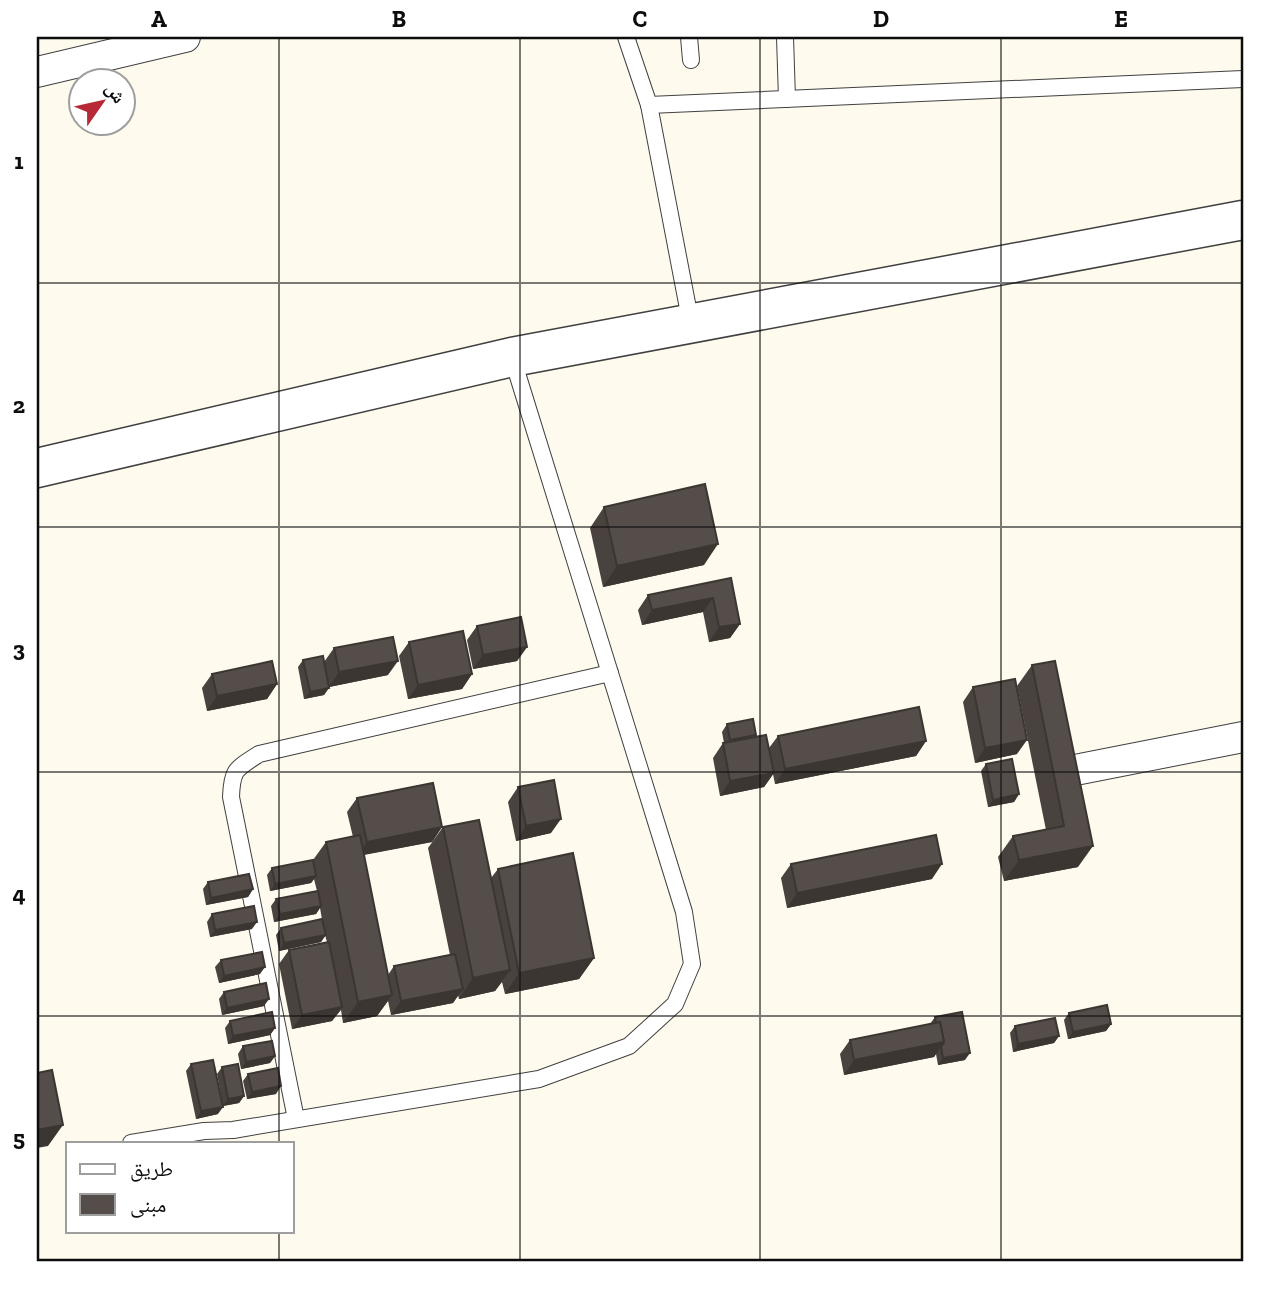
<svg xmlns="http://www.w3.org/2000/svg" width="1280" height="1299" viewBox="0 0 1280 1299" font-family="'Zilla Slab','Noto Naskh Arabic',serif">
<style>
.lines{fill:none;stroke-linecap:round;stroke-linejoin:round}
.service-casing{stroke:#404040;stroke-width:18}
.minor-casing{stroke:#404040;stroke-width:32}
.tertiary-casing{stroke:#404040;stroke-width:41}
.service{stroke:#fff;stroke-width:16}
.minor{stroke:#fff;stroke-width:30}
.tertiary{stroke:#fff;stroke-width:38}
.wall{fill:#49423f}
.shaded-wall{fill:#3c3633}
.building{fill:#554d49;stroke:#3c3633;stroke-width:2}
.grid{fill:none;stroke:#0d0d0d;stroke-width:2;stroke-opacity:0.55}
.neatline{fill:none;stroke:#0d0d0d;stroke-width:2.5}
.grid-label{font-size:23px;text-anchor:middle;font-weight:bold;fill:#0d0d0d}
</style>
<rect width="100%" height="100%" fill="#fefaed"/>
<g class="lines">
<g class="service-casing">
<g id="service">
<path d="M626,37L649,105L1243,79"/>
<path d="M689,37L691,60"/>
<path d="M785,37L787,99"/>
<path d="M649,105L691,324"/>
<path d="M296,1119L231,797C232,769 236,769 259,754L610,673"/>
<path d="M131,1143L204,1131L233,1130L539,1079L629,1046L675,1004L692,964L684,912L512,357"/>
</g>
</g>
<g class="minor-casing">
<g id="minor">
<path d="M37,72L185,37"/>
<path d="M1065,772L1243,737"/>
</g>
</g>
<g class="tertiary-casing">
<path id="tertiary" d="M37,468L512,357L1243,220"/>
</g>
<use href="#service" class="service"/>
<use href="#minor" class="minor"/>
<use href="#tertiary" class="tertiary"/>
</g>
<g class="wall">
<path d="M604,507L704,565L603,587L590,528Z"/>
<path d="M731,578L740,624L730,638L709,642L703,612L642,625L638,610L648,595Z"/>
<path d="M477,626L527,647L517,661L473,669L467,640Z"/>
<path d="M409,642L472,674L462,689L408,699L399,656Z"/>
<path d="M334,648L388,675L329,687L324,695L304,699L298,667L303,660L324,662Z"/>
<path d="M1032,665L1078,867L1004,881L998,857L1013,836L1046,830L1017,686Z"/>
<path d="M212,674L277,684L267,699L207,711L202,688Z"/>
<path d="M973,687L1017,754L975,763L963,702Z"/>
<path d="M727,724L756,735L755,737L769,748L778,736L926,741L916,756L775,784L773,774L764,787L720,796L713,758L723,743H724L722,732Z"/>
<path d="M986,764L1019,794L1014,802L988,807L981,771Z"/>
<path d="M518,787L551,833L516,841L508,802Z"/>
<path d="M357,798L442,827L432,842L364,855L388,975L394,966L450,955L428,848L443,827L491,878L498,869L594,958L579,979L505,994L502,982L495,991L459,999L458,995L453,1003L391,1015L388,1001L377,1016L343,1023L341,1010L332,1021L292,1029L279,964L289,950L327,942L325,935L321,942L279,951L276,935L281,928L323,925L320,908L316,914L274,922L271,906L276,899L317,891L314,879L311,883L270,891L267,875L272,868L313,860L326,842L353,837L347,812Z"/>
<path d="M791,864L932,879L787,908L781,878Z"/>
<path d="M208,882L253,889L248,897L206,905L203,889Z"/>
<path d="M212,914L252,929L210,937L207,922Z"/>
<path d="M221,960L260,974L219,983L215,967Z"/>
<path d="M224,992L264,1006L222,1015L219,999Z"/>
<path d="M1069,1013L1111,1024L1106,1031L1068,1039L1064,1020Z"/>
<path d="M935,1017L965,1060L938,1065L936,1054L934,1057L844,1075L840,1054L850,1040L930,1024Z"/>
<path d="M230,1021L275,1028L270,1035L228,1044L225,1028Z"/>
<path d="M1015,1026L1059,1036L1054,1043L1013,1052L1010,1033Z"/>
<path d="M243,1046L275,1056L270,1063L241,1069L238,1054Z"/>
<path d="M191,1064L218,1114L196,1119L186,1071Z"/>
<path d="M222,1067L244,1096L239,1103L223,1106L217,1074Z"/>
<path d="M248,1074L276,1094L247,1099L243,1081Z"/>
</g>
<g class="shaded-wall">
<path d="M718,544L704,565L603,587L617,566Z"/>
<path d="M713,598L703,612L642,625L652,610Z"/>
<path d="M740,624L730,638L709,642L719,627Z"/>
<path d="M527,647L517,661L473,669L483,655Z"/>
<path d="M398,661L388,675L329,687L339,672Z"/>
<path d="M472,674L462,689L408,699L418,685Z"/>
<path d="M277,684L267,699L207,711L217,696Z"/>
<path d="M329,688L324,695L304,699L310,692Z"/>
<path d="M1027,740L1017,754L975,763L985,748Z"/>
<path d="M926,741L916,756L775,784L785,769Z"/>
<path d="M774,773L764,787L720,796L730,781Z"/>
<path d="M1019,794L1014,802L988,807L993,800Z"/>
<path d="M561,819L551,833L516,841L526,826Z"/>
<path d="M442,827L432,842L356,856L367,842Z"/>
<path d="M1093,846L1078,867L1004,881L1019,860Z"/>
<path d="M942,864L932,879L787,908L797,893Z"/>
<path d="M316,876L311,883L270,891L275,884Z"/>
<path d="M253,889L248,897L206,905L211,898Z"/>
<path d="M321,906L316,914L274,922L280,914Z"/>
<path d="M257,922L252,929L210,937L215,930Z"/>
<path d="M326,935L321,942L279,951L284,943Z"/>
<path d="M594,958L579,979L505,994L519,973Z"/>
<path d="M265,967L260,974L219,983L224,976Z"/>
<path d="M510,970L495,991L459,999L473,978Z"/>
<path d="M463,989L453,1003L391,1015L401,1001Z"/>
<path d="M392,995L377,1016L343,1023L358,1002Z"/>
<path d="M269,999L264,1006L222,1015L227,1008Z"/>
<path d="M342,1007L332,1021L292,1029L302,1015Z"/>
<path d="M1111,1024L1106,1031L1068,1039L1073,1032Z"/>
<path d="M275,1028L270,1035L228,1044L233,1036Z"/>
<path d="M1059,1036L1054,1043L1013,1052L1018,1044Z"/>
<path d="M944,1042L934,1057L844,1075L854,1060Z"/>
<path d="M970,1053L965,1060L938,1065L943,1058Z"/>
<path d="M275,1056L270,1063L241,1069L246,1062Z"/>
<path d="M281,1086L276,1094L247,1099L252,1092Z"/>
<path d="M244,1096L239,1103L223,1106L228,1099Z"/>
<path d="M223,1107L218,1114L196,1119L201,1111Z"/>
<path d="M63,1125L48,1146L37,1148V1130Z"/>
</g>
<g class="building">
<path d="M705,484L718,544L617,566L604,507Z"/>
<path d="M731,578L740,624L719,627L713,598L652,610L648,595Z"/>
<path d="M521,617L527,647L483,655L477,626Z"/>
<path d="M463,631L472,674L418,685L409,642Z"/>
<path d="M393,637L398,661L339,672L334,648Z"/>
<path d="M323,656L329,688L310,692L303,660Z"/>
<path d="M272,661L277,684L217,696L212,674Z"/>
<path d="M1055,661L1093,846L1019,860L1013,836L1064,826L1032,665Z"/>
<path d="M1015,679L1027,740L985,748L973,687Z"/>
<path d="M919,707L926,741L785,769L778,736Z"/>
<path d="M753,719L756,735L730,740L727,724Z"/>
<path d="M766,735L774,773L730,781L723,743Z"/>
<path d="M1012,759L1019,794L993,800L986,764Z"/>
<path d="M554,780L561,819L526,826L518,787Z"/>
<path d="M433,783L442,827L367,842L357,798Z"/>
<path d="M479,820L510,970L473,978L443,827Z"/>
<path d="M360,835L392,995L358,1002L326,842Z"/>
<path d="M936,835L942,864L797,893L791,864Z"/>
<path d="M573,853L594,958L519,973L498,869Z"/>
<path d="M313,860L316,876L275,884L272,868Z"/>
<path d="M249,874L253,889L211,898L208,882Z"/>
<path d="M318,891L321,906L280,914L276,899Z"/>
<path d="M254,906L257,922L215,930L212,914Z"/>
<path d="M322,919L326,935L284,943L281,928Z"/>
<path d="M329,942L342,1007L302,1015L289,950Z"/>
<path d="M262,952L265,967L224,976L221,960Z"/>
<path d="M455,954L463,989L401,1001L394,966Z"/>
<path d="M266,983L269,999L227,1008L224,992Z"/>
<path d="M1107,1005L1111,1024L1073,1032L1069,1013Z"/>
<path d="M272,1012L275,1028L233,1036L230,1021Z"/>
<path d="M962,1012L970,1053L943,1058L941,1047L944,1042L940,1022L936,1023L935,1017Z"/>
<path d="M1055,1018L1059,1036L1018,1044L1015,1026Z"/>
<path d="M940,1022L944,1042L854,1060L850,1040Z"/>
<path d="M272,1041L275,1056L246,1062L243,1046Z"/>
<path d="M213,1060L223,1107L201,1111L191,1064Z"/>
<path d="M238,1064L244,1096L228,1099L222,1067Z"/>
<path d="M278,1068L281,1086L252,1092L248,1074Z"/>
<path d="M52,1070L63,1125L37,1130V1073Z"/>
</g>
<path class="grid" d="M279,37V1143M520,37V1262M760,37V1262M1001,37V1262M37,283H1243M37,527H1243M37,772H1243M37,1016H1243M279,1231V1262"/>
<rect width="1280" height="1299" fill="none" stroke="#ffffff" stroke-width="77"/>
<rect x="66" y="1142" width="228" height="91" fill="#ffffff" stroke="#9e9e9e" stroke-width="2"/>
<rect x="80" y="1164" width="35" height="10" fill="#ffffff" stroke="#9e9e9e" stroke-width="2"/>
<text x="130" y="1176" font-size="21" fill="#0d0d0d">طريق</text>
<rect x="80" y="1194" width="35" height="21" fill="#554d49" stroke="#9e9e9e" stroke-width="2"/>
<text x="130" y="1212" font-size="21" fill="#0d0d0d">مبنى</text>
<g transform="translate(102 102) rotate(56)"><circle r="33" fill="#ffffff" stroke="#9e9e9e" stroke-width="2"/>
<path d="M0-5L12 26L0 18L-12 26Z" fill="#b82936"/>
<text y="-10" font-size="19" font-weight="bold" text-anchor="middle" fill="#0d0d0d">ش</text>
</g>
<rect x="38" y="38" width="1204" height="1222" class="neatline"/>
<g class="grid-label">
<text x="159" y="27">A</text>
<text x="399" y="27">B</text>
<text x="640" y="27">C</text>
<text x="881" y="27">D</text>
<text x="1121" y="27">E</text>
<text x="19" y="169">1</text>
<text x="19" y="413">2</text>
<text x="19" y="657">3</text>
<text x="19" y="902">4</text>
<text x="19" y="1146">5</text>
</g>
</svg>
